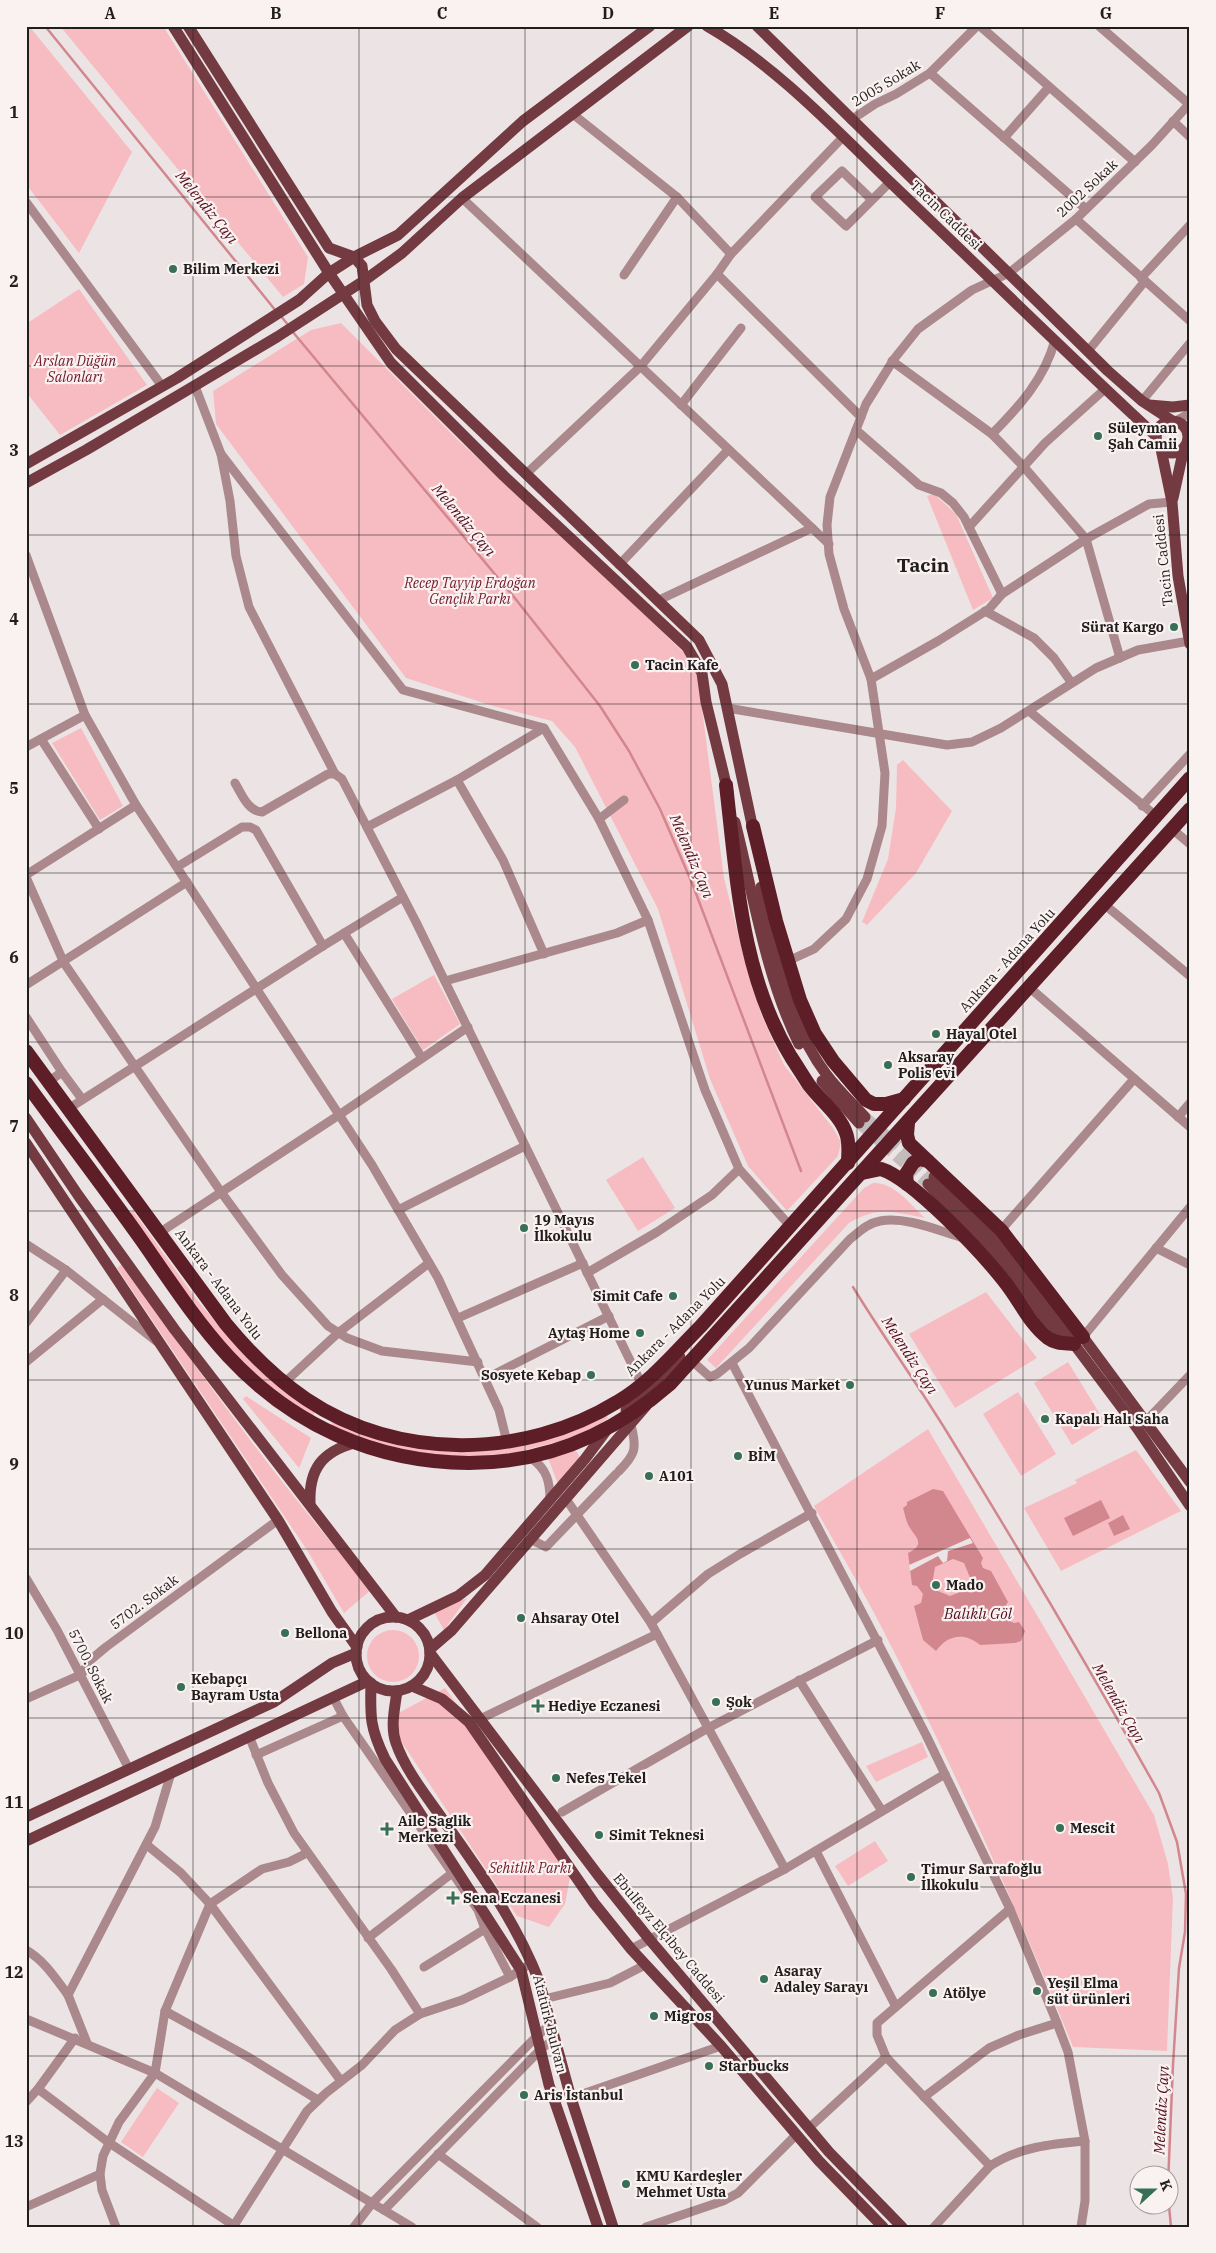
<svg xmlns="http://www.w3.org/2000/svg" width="1216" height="2253" viewBox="0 0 1216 2253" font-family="'IBM Plex Serif',serif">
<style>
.green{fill:#f7bcc1}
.water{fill:#d2878e;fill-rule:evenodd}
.pier{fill:#ece4e4}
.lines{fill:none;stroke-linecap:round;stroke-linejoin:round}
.stream{stroke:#d2878e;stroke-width:2.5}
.major-tunnel{stroke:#c3bcbc;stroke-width:11;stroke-dasharray:11 5.5;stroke-linecap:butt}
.minor{stroke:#aa888b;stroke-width:9}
.major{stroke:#733b41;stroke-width:11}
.highway{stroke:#5d1e28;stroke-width:14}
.grid{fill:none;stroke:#211e1e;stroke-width:1;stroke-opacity:0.55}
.poi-dot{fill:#376f57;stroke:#faf1f1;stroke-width:2}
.labels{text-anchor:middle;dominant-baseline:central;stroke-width:4.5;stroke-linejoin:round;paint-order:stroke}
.street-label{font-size:14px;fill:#211e1e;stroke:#faf1f1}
.poi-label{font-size:14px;font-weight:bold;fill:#211e1e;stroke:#faf1f1;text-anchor:start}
.park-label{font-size:14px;font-style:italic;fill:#71182b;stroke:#faf1f1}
.water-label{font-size:15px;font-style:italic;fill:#510e1c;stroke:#faf1f1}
.district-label{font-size:19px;font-weight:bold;fill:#211e1e;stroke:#faf1f1}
.neatline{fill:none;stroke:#211e1e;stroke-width:2}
.grid-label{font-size:16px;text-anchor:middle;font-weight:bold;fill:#211e1e}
</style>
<rect width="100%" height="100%" fill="#ece4e4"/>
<g class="green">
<path d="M26,26H29L132,152L79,253L26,184Z"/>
<path d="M60,26H163L308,257L304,284L283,297Z"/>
<path d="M79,289L147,385L60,435L26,392V324Z"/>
<path d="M341,323L458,440L655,624L690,659L698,678L724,878L746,965L762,1016L784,1065L833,1128L841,1142L838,1156L787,1211L748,1166L710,1079L658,909L575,747L552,721L493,706L406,678L216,424L213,391L311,330Z"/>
<path d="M934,494L956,514L993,598L973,610L927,496Z"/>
<path d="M81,728L123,806L100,820L52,743Z"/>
<path d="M903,760L952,811L916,873L867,925L862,922L888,859L896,808L897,765Z"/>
<path d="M434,975L460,1024L423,1050L392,999Z"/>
<path d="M643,1157L675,1208L638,1231L606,1180Z"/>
<path d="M873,1183C894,1182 910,1204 925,1218C893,1212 878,1206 849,1223L716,1368L707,1360L864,1188Z"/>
<path d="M133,1211L197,1300L231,1340L315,1411L312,1419L228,1354L129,1215Z"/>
<path d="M122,1264C202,1375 280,1487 372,1589L344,1613L307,1550L117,1268Z"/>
<path d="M986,1292L1037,1358L955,1408L909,1334Z"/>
<path d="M1068,1362L1106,1424L1072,1445L1034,1383Z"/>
<path d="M1018,1392L1056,1454L1021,1476L983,1414Z"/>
<path d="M246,1396L311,1438L299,1468L243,1399Z"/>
<path d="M604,1412L608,1418L592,1430L571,1438L510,1454L486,1457H435L334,1432L331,1421L349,1427L470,1449Z"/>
<path d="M928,1429L1154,1815L1168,1864L1173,1898L1167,2051L1073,2047C1016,1907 955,1770 886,1636C864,1592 838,1549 814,1506Z"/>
<path d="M572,1450L577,1452L579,1456L578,1461L558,1484L548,1458Z"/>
<path d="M1136,1450L1181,1511L1061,1571L1024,1508L1077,1483L1075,1480Z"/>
<path d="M467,1598L444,1630L434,1612Z"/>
<circle cx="393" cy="1656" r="26"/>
<path d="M445,1688L565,1853L571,1872L565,1904L549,1927L517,1916L399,1738L391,1717Z"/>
<path d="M922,1742L928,1757L876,1782L866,1766Z"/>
<path d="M875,1841L888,1861L848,1886L835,1866Z"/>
<path d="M157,2088L179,2103L143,2157L121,2142Z"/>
</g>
<g class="water">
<path d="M933,1489L943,1491L983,1558L981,1563L983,1568L991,1571L1008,1602L1004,1608L1008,1620L1014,1623L1019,1622L1025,1631L1021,1641L1015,1643L980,1645C964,1632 948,1635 936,1651L923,1640L914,1606L921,1603L923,1594L917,1586L912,1585L908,1553C926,1544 916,1538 910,1528C906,1523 905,1514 903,1508L907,1505V1502ZM953,1559L964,1563L971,1580L968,1589L950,1596L933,1589L932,1585L935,1567Z"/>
<path d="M1101,1500L1110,1518L1073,1536L1064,1518Z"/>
<path d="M1123,1515L1130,1529L1114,1536L1108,1523Z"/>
</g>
<path class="pier" d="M970,1538L973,1543L948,1551L947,1561L943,1563L938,1556L910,1571L909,1565Z"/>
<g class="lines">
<g class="stream">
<path d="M45,26L276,311"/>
<path d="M280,315L289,326"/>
<path d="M292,331L514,597L600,706L629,751L660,809L692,883L801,1171"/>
<path d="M853,1287C884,1338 919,1386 950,1437C1022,1554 1092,1673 1159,1793L1177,1842L1186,1894L1185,1932L1179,1968L1173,2065L1168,2184"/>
<path d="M1168,2195L1171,2227"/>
</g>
<g class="major-tunnel">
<path d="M865,1117L934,1177"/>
<path d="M859,1123L928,1184"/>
</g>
<g class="minor">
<path d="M980,26L1135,162"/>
<path d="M1099,26L1189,104"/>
<path d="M930,73L1086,209"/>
<path d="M574,115L677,197L731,254"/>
<path d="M851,120L875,104L896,94L930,73L977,26"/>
<path d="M1173,121L1190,137"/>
<path d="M1004,138L1049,87"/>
<path d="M462,198L829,544"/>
<path d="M872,200L842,171L815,197L846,226L890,182"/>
<path d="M26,202L162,386"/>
<path d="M1076,219L1190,321"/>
<path d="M717,274L861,417"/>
<path d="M624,275L677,197"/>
<path d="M1141,278L1190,225"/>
<path d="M1088,351L1145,281"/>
<path d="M892,361L992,434C1019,407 1045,378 1055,340"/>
<path d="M195,386L221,454L230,501L236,556L249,607L335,774"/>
<path d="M1142,401L1190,343"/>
<path d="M681,405L741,328"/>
<path d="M1176,421L1190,413"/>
<path d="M856,430L919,485L941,493L953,503L964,517L1002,594"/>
<path d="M992,434L1024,467L1086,539L1120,658"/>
<path d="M1188,440L1190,438"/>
<path d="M221,454L403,690L544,728L599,819L648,920L705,1090L739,1169L791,1227"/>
<path d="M526,474L640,367L717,274L731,254L843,137"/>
<path d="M969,527L1045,443L1105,389"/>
<path d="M26,555L85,715L136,805"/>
<path d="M619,565L728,450"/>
<path d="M659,600L812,528"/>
<path d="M985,611L1034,638L1054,658L1071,682"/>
<path d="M871,679L938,641L989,609L1002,594L1086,539L1149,504L1172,502"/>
<path d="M727,708L947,745L972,742L1001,728L1096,668L1138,650L1189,641"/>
<path d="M1029,711L1156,816"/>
<path d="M41,739L99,829"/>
<path d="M26,747L85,715"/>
<path d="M457,780L503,860L544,954"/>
<path d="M235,783C242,795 248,811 262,812L328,774H335L342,779L416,922L642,1385"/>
<path d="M1142,806L1190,754"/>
<path d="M599,819L624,800"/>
<path d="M367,827L457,780L544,728"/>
<path d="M1172,829L1190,844"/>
<path d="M177,867L242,827H250L256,830L323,946"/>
<path d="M26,875L136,805L372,1165L438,1278L499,1410L507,1442"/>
<path d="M26,877L64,963L221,1192L282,1275L328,1326L347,1338L382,1351L478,1362"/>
<path d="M1104,904L1190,976"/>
<path d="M344,933L422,1058"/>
<path d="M788,961L814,949L846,919L867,879L882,826L885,773L871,679L844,609L829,554L827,525L830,497L866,404L894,359L918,329L972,290L1009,273L1076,219L1152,145L1190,103"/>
<path d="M445,981L617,933L648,920"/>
<path d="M26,985L187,882"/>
<path d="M1030,988L1190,1127"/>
<path d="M26,1017L62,1072L48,1082"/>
<path d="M62,1072L82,1099"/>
<path d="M68,1109L323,946L403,897"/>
<path d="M1178,1117L1190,1103"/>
<path d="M398,1210L525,1146"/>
<path d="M1001,1230L1134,1079"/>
<path d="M159,1233L339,1115L468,1027"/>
<path d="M26,1244L66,1270L156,1341"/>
<path d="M1156,1248L1190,1265"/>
<path d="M587,1273L657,1232L712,1195L739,1169"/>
<path d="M458,1318L583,1263"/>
<path d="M26,1323L66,1270"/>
<path d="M1083,1337L1190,1207"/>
<path d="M692,1361L710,1377L717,1374L749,1348L850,1239C859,1232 868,1223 880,1221C906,1216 939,1231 964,1238"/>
<path d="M26,1362L103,1299"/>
<path d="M732,1363L926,1735L1010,1909L1057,2023L1068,2052L1085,2141V2201L1081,2227"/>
<path d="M485,1379L609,1316"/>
<path d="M284,1383L338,1333L429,1263"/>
<path d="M1145,1422L1190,1375"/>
<path d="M531,1458C547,1469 550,1482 550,1500"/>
<path d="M619,1471C636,1454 637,1448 631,1425"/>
<path d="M566,1499L651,1623L785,1869"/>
<path d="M530,1539L546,1547L616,1474"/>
<path d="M26,1578L57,1630L129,1769"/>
<path d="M651,1623L708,1574L740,1554L812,1513"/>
<path d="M799,1680L882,1811"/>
<path d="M333,1697L343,1716L478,1910L485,1929L510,1977"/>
<path d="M26,1699L80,1675L84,1671L88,1662L106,1647L278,1520"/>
<path d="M480,1719L657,1634"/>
<path d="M249,1736L268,1783L294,1833L391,1969L420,2014"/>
<path d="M256,1755L343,1716"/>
<path d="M562,1812L708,1728L878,1640"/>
<path d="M147,1845L181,1873L210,1904L341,2081"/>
<path d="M816,1851L895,2005"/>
<path d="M368,1938L451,1874"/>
<path d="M631,1949L785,1869L945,1774"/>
<path d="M26,1950C44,1960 56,1979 68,1995"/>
<path d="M424,1967L485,1929"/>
<path d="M544,1999L610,1983L645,1965"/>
<path d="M165,2011L250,2058L318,2100"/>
<path d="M26,2019L155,2073L412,2227"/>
<path d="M87,2043L68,1995L155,1827L171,1773"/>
<path d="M38,2089L108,2142L236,2227"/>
<path d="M924,2097L989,2048L1019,2035L1057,2023"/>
<path d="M571,2098L721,2046"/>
<path d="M26,2102L38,2089L75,2038"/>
<path d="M809,2128L886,2057"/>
<path d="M438,2154L537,2227"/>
<path d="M990,2166L886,2057L877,2035V2023L1010,1909"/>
<path d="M26,2207L100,2174"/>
<path d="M384,2210L542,2048L555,2039"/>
<path d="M116,2227L102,2190L100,2174L103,2156L119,2122L155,2073L165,2011L210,1904L262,1869L289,1862L307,1853"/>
<path d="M233,2227L307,2111L326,2093L362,2065L395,2030L420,2014L462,2000L510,1977L525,1967"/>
<path d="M354,2227L373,2202L538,2035L551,2024"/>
<path d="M646,2227L723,2201L738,2193L796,2135"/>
<path d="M934,2227L990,2166C1019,2147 1051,2144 1085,2141"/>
</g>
<g class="major">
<path d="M173,26L329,273L391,363L504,476L687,647L702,673L706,702L728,792"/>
<path d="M188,26L329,248L354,257L362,266L367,305L375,321L396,349L699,640L722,684L754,834"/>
<path d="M707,26C775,65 835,129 891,183C979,267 1066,353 1156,436"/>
<path d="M757,26L1108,371L1142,401L1171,420"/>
<path d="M1149,405L1173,407L1190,405"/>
<circle cx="1172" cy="437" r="16"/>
<path d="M1161,449L1172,502L1178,576L1190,644"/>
<path d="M26,464L177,378L299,300L329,273L354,257L398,235L523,121L650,26"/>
<path d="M26,483L86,450L277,337L365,280L402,253L462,198L688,26"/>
<path d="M1173,498L1184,448"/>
<path d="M735,822C754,896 765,975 799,1044"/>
<path d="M761,887C775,951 786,1020 826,1074C838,1090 852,1103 865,1117"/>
<path d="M822,1081L859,1123"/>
<path d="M26,1118L78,1195L175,1330L396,1617"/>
<path d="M26,1143L278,1520L332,1612L357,1647"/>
<path d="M934,1177L993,1237L1050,1312L1083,1337L1190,1482"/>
<path d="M928,1184L989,1245L1046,1320L1074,1344L1137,1428L1190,1506"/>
<path d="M626,1410L661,1379L680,1357"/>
<path d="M310,1503C309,1469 322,1452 354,1443"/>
<circle cx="393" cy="1654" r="37"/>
<path d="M408,1620L458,1596L485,1575L585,1459L609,1427"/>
<path d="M430,1649L452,1630L646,1406"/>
<path d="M430,1653L598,1875L650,1940L829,2152L902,2227"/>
<path d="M371,1683C370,1717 370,1728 385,1759L521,1970L549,2085L598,2227"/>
<path d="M412,1686L442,1699L469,1722L594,1903L631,1949L721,2046L819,2161L883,2227"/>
<path d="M397,1691C395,1708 390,1726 396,1743C406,1772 429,1799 446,1824C481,1873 517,1924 539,1981L571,2098L613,2227"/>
<path d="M26,1817L274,1702L332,1663L356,1653"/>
<path d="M26,1841L368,1681"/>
</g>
<g class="highway">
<path d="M726,785C737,879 741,974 791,1057C797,1066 803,1076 809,1085C821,1101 840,1115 846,1133C850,1143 848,1153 848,1163"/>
<path d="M753,826L776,921L800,1000L815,1034L833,1061L866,1100L874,1104H886L904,1099"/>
<path d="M26,1051L226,1324C250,1353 275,1378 306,1399C398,1461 524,1459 617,1402C650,1383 675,1352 701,1326L1190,778"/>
<path d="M26,1083C64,1135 103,1186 140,1238C168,1278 195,1320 228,1356C292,1425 374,1462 469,1463C545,1463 613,1434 670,1384L1190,809"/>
<path d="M908,1123L907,1135L909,1143L1001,1230L1083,1337"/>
<path d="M862,1173L881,1169C913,1179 982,1253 1004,1281C1019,1299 1029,1324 1048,1338C1056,1344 1065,1343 1074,1344"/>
<path d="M907,1184L906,1174L913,1163L919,1159L928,1161"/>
</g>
</g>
<path class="grid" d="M193,26V2227M359,26V2227M525,26V2227M691,26V2227M857,26V2227M1023,26V2227M26,197H1190M26,366H1190M26,535H1190M26,704H1190M26,873H1190M26,1042H1190M26,1211H1190M26,1380H1190M26,1549H1190M26,1718H1190M26,1887H1190M26,2056H1190"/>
<g class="poi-dot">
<circle cx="173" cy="269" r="5"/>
<circle cx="1098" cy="436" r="5"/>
<circle cx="1174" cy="627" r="5"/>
<circle cx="635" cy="665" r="5"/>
<circle cx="936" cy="1034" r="5"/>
<circle cx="888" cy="1065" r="5"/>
<circle cx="524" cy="1228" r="5"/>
<circle cx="673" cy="1296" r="5"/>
<circle cx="640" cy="1333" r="5"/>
<circle cx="591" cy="1375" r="5"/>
<circle cx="850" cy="1385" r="5"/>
<circle cx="1045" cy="1419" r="5"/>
<circle cx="738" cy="1456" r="5"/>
<circle cx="649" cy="1476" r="5"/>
<circle cx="936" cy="1585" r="5"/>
<circle cx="521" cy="1618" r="5"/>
<circle cx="285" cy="1633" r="5"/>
<circle cx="181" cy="1687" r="5"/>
<circle cx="716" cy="1702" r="5"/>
<path d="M535.5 1698.5h5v5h5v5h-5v5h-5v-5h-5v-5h5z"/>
<circle cx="556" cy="1778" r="5"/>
<circle cx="1060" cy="1828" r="5"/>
<path d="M384.5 1821.5h5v5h5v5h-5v5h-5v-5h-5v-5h5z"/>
<circle cx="599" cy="1835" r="5"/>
<circle cx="911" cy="1877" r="5"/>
<path d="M450.5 1890.5h5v5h5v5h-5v5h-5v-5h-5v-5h5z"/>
<circle cx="764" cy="1979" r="5"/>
<circle cx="1037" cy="1991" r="5"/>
<circle cx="933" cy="1993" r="5"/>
<circle cx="654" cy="2016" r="5"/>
<circle cx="709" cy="2066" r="5"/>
<circle cx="524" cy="2095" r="5"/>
<circle cx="626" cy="2184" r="5"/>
</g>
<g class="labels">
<g class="street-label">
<text transform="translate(886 83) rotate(-31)">2005 Sokak</text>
<text transform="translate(1087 188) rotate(-43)">2002 Sokak</text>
<text transform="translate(946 215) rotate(44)">Tacin Caddesi</text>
<text transform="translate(1163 560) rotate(-96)">Tacin Caddesi</text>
<text transform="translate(1007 960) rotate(-48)">Ankara - Adana Yolu</text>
<text transform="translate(219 1284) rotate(53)">Ankara - Adana Yolu</text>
<text transform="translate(675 1326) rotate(-45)">Ankara - Adana Yolu</text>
<text transform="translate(144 1602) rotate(-37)">5702. Sokak</text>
<text transform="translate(91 1666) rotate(63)">5700. Sokak</text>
<text transform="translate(669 1938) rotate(50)">Ebulfeyz Elçibey Caddesi</text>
<text transform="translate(550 2024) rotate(76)">Atatürk Bulvarı</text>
</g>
<g class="poi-label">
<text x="183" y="269">Bilim Merkezi</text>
<text x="1108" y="428">Süleyman<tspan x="1108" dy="16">Şah Camii</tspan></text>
<text x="1164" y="627" text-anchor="end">Sürat Kargo</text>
<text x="645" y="665">Tacin Kafe</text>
<text x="946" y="1034">Hayal Otel</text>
<text x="898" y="1057">Aksaray<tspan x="898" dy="16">Polis evi</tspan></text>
<text x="534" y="1220">19 Mayıs<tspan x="534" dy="16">İlkokulu</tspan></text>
<text x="663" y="1296" text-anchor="end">Simit Cafe</text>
<text x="630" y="1333" text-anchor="end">Aytaş Home</text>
<text x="581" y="1375" text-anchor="end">Sosyete Kebap</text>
<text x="840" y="1385" text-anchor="end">Yunus Market</text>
<text x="1055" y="1419">Kapalı Halı Saha</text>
<text x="748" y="1456">BİM</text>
<text x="659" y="1476">A101</text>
<text x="946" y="1585">Mado</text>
<text x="531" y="1618">Ahsaray Otel</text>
<text x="295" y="1633">Bellona</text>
<text x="191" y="1679">Kebapçı<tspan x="191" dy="16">Bayram Usta</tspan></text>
<text x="726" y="1702">Şok</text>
<text x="548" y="1706">Hediye Eczanesi</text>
<text x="566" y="1778">Nefes Tekel</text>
<text x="398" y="1821">Aile Saglik<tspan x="398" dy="16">Merkezi</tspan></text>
<text x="1070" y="1828">Mescit</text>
<text x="609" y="1835">Simit Teknesi</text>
<text x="921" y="1869">Timur Sarrafoğlu<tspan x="921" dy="16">İlkokulu</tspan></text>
<text x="463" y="1898">Sena Eczanesi</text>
<text x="774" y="1971">Asaray<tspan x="774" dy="16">Adaley Sarayı</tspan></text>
<text x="1047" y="1983">Yeşil Elma<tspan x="1047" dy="16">süt ürünleri</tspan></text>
<text x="943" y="1993">Atölye</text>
<text x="664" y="2016">Migros</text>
<text x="719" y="2066">Starbucks</text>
<text x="534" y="2095">Aris İstanbul</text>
<text x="636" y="2176">KMU Kardeşler<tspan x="636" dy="16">Mehmet Usta</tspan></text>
</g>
<g class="park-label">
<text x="75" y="361">Arslan Düğün<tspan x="75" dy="16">Salonları</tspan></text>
<text x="470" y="583">Recep Tayyip Erdoğan<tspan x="470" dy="16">Gençlik Parkı</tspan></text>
<text x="530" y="1868">Sehitlik Parkı</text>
</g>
<g class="water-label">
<text transform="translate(207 207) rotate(51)">Melendiz Çayı</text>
<text transform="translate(464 520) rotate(50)">Melendiz Çayı</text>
<text transform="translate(692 856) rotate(67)">Melendiz Çayı</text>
<text transform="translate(910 1355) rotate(57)">Melendiz Çayı</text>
<text x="978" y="1613">Balıklı Göl</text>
<text transform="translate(1119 1703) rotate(60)">Melendiz Çayı</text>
<text transform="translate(1161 2110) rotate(-87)">Melendiz Çayı</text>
</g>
<g class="district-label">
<text x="923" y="565">Tacin</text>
</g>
</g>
<rect width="1216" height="2253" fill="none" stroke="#faf1f1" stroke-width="55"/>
<g transform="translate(1154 2190) rotate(69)"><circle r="24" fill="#faf1f1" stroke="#a39d9d"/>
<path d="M0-4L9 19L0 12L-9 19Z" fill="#376f57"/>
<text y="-8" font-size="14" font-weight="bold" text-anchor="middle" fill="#211e1e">K</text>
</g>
<rect x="28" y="28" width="1160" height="2198" class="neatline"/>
<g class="grid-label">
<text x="110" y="19">A</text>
<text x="276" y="19">B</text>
<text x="442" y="19">C</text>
<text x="608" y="19">D</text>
<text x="774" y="19">E</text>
<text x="940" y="19">F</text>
<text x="1106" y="19">G</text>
<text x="14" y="118">1</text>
<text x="14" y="287">2</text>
<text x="14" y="456">3</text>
<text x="14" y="625">4</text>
<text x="14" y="794">5</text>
<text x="14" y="963">6</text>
<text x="14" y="1132">7</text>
<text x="14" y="1301">8</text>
<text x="14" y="1470">9</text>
<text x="14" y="1639">10</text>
<text x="14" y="1808">11</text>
<text x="14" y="1978">12</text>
<text x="14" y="2147">13</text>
</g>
</svg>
